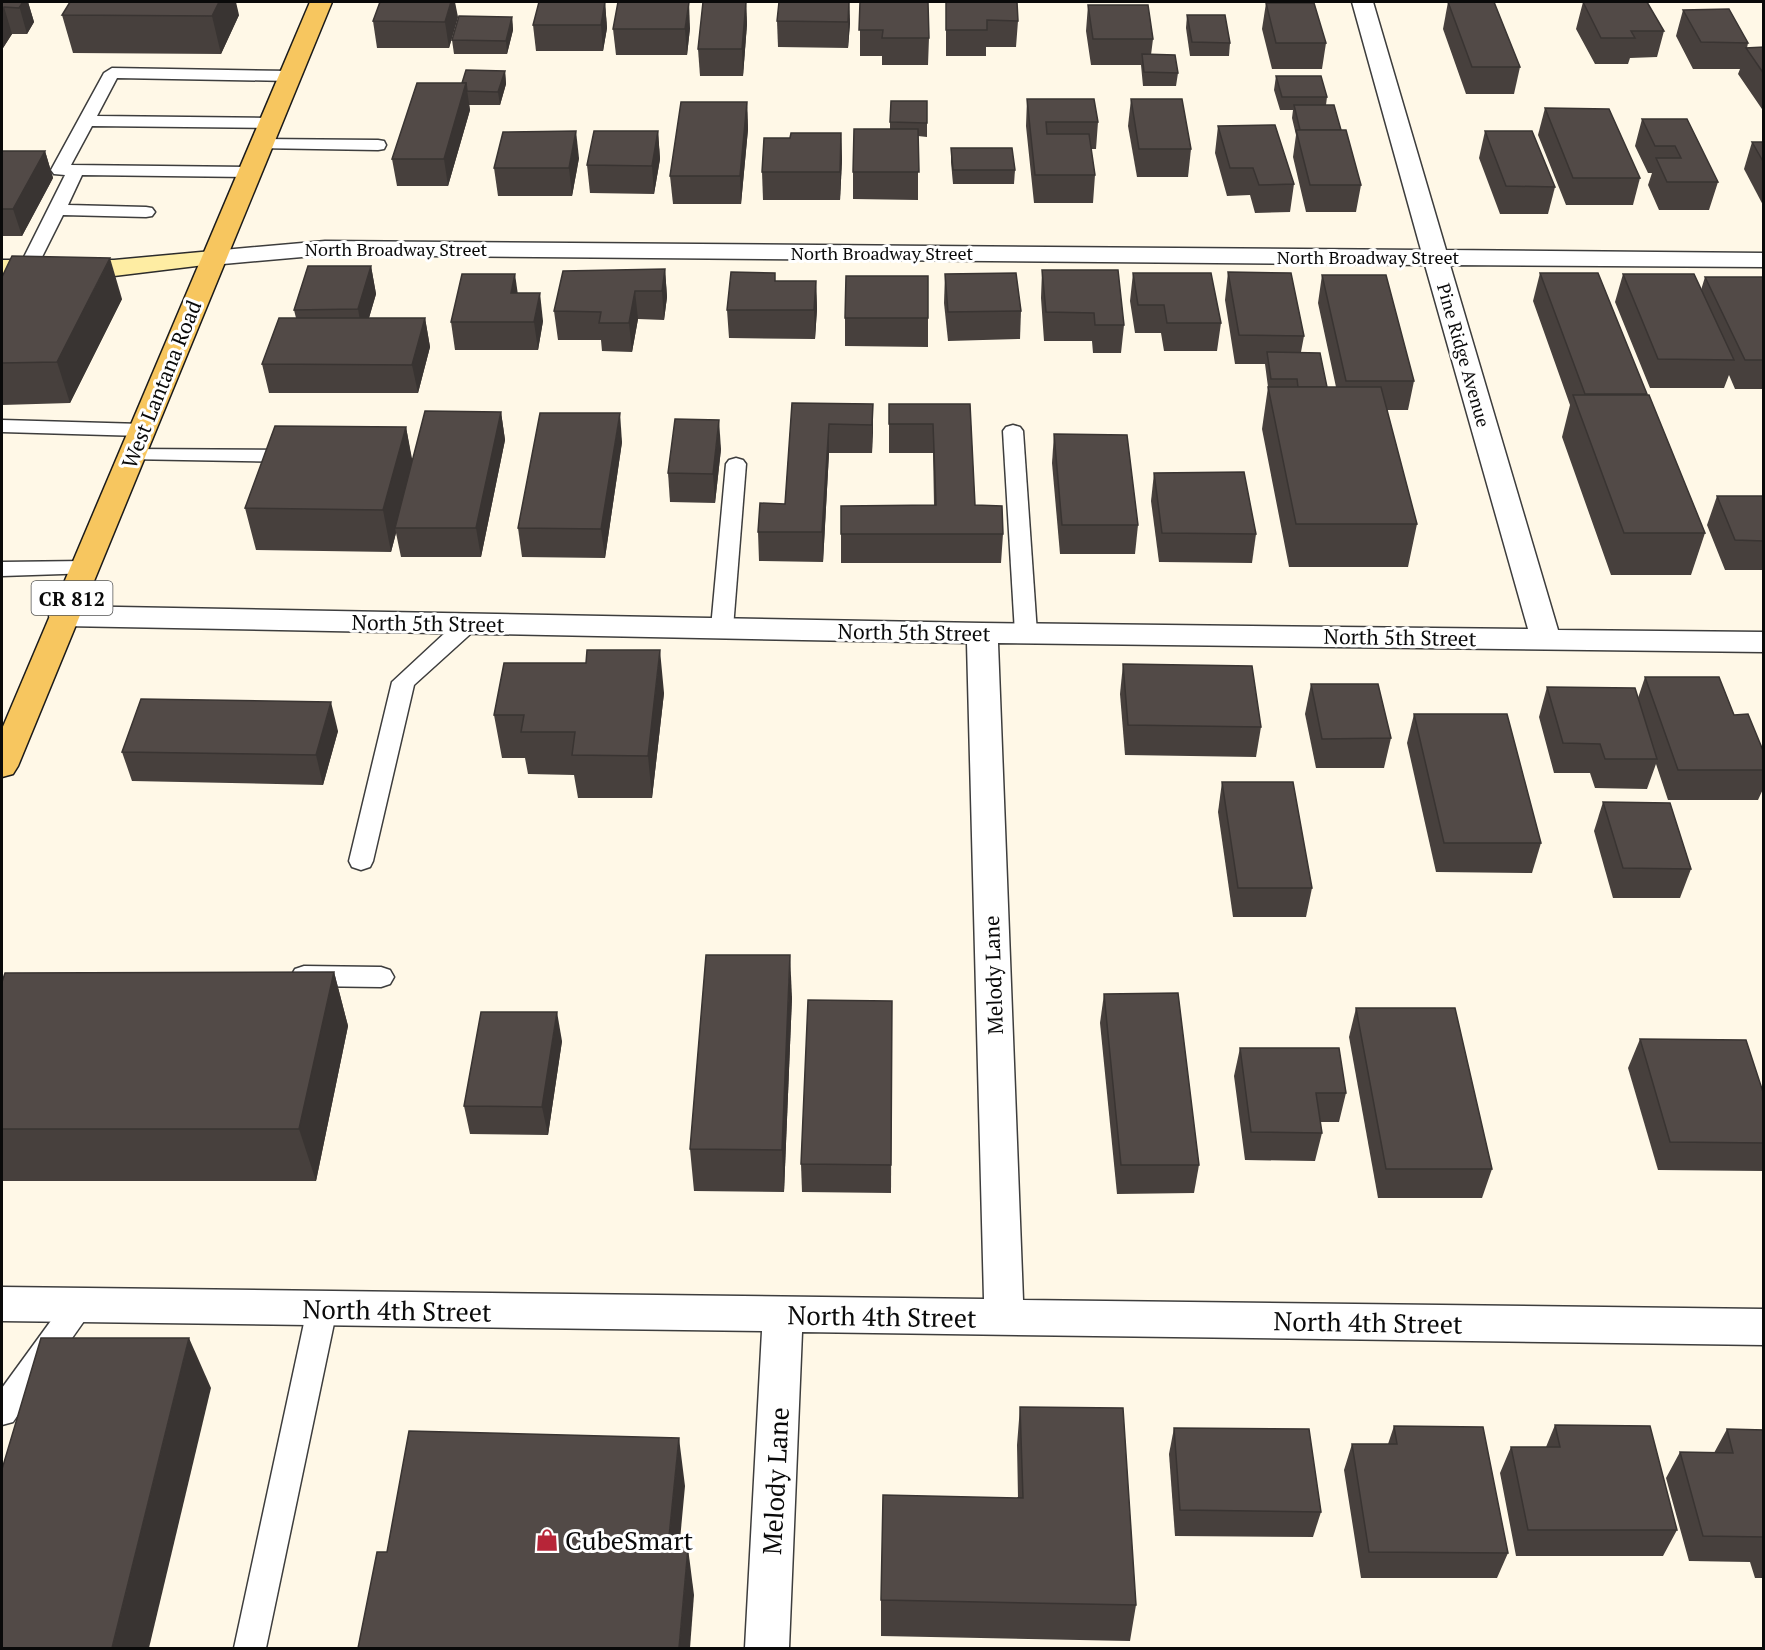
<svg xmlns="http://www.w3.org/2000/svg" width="1765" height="1650" viewBox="0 0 1765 1650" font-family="'PT Serif',serif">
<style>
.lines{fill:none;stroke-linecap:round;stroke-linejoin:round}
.lane-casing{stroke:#3d3d3d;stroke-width:3}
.street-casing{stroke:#3d3d3d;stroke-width:3}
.secondary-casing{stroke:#2c2c2c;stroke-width:3}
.primary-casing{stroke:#1b1b1b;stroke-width:3}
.lane{fill:#fff;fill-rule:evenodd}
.street{fill:#fff;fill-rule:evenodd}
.secondary{fill:#feeda3;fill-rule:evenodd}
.primary{fill:#f7c65f;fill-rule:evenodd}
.wall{fill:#47403d}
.shaded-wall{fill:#393432}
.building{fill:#524a47;stroke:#393432;stroke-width:1.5}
.labels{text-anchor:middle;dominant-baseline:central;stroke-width:6;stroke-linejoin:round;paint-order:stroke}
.far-street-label{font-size:18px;fill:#0a0a0a;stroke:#fff}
.shield{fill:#fff;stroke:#545454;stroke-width:1.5}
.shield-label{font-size:20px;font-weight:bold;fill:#0a0a0a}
.street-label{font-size:21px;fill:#0a0a0a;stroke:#fff}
.near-street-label{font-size:26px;fill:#0a0a0a;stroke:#fff}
.near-poi-label{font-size:26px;fill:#0a0a0a;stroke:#fff;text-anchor:start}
</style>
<rect width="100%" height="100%" fill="#fff8e7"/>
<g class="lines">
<g class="lane-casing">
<g id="lane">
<path d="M112,68L291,71L299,76L291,81L117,78L97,116L270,118L278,123L270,128L92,126L71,165L249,167L255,168L258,172L255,176L249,177L82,175L68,205L146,207L152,208L155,212L152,216L146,217L63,215L9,323L2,324V301L65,175L54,174L51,170L104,73Z"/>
<path d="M261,139L378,140L384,141L386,145L384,149L378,150L255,148L253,144L255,140Z"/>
<path d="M2,420L142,424L149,426L152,430L149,434L142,436L2,432Z"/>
<path d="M1013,425L1020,427L1023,431L1037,633L1034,638L1026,640L1018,638L1015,633L1003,431L1006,427Z"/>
<path d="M132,449L297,450L304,452L307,456L304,460L297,462L125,459L122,455L125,451Z"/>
<path d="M736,458L743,460L746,464L733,628L730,633L722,635L714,633L711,628L726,464L729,460Z"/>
<path d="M85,561L93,563L96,568L93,573L2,576V562Z"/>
<path d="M469,616L477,618L480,623L477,628L414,685L373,861L370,867L361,870L352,867L349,861L392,682L461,618Z"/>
<path d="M304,966L381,967L390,970L394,977L390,984L381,987L304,986L295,983L291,976L295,969Z"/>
<path d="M79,1292L89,1296L94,1305L89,1314L13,1422L2,1425V1388L69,1296Z"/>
<path d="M322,1296L332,1300L337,1309L266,1648H234L307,1309L312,1300Z"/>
</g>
</g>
<g class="street-casing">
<path id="street" d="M1352,2H1373L1446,250L1764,253V267L1450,265L1558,630L1764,632V652L998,643L1023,1300L1764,1309V1345L802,1332L789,1648H745L762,1331L2,1321V1287L984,1299L967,643L64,626L53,623L49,616L53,609L64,606L982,623L1528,629L1425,265L325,255L212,265L203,263L200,258L203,253L212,251L325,241L1421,250Z"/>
</g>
<g class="secondary-casing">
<path id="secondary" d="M212,251L221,253L224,258L221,263L114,276L2,274V260H114Z"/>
</g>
<g class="primary-casing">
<path id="primary" d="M310,2H332L18,766L13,774L2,777V729Z"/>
</g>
<use href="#lane" class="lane"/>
<use href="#street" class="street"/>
<use href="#secondary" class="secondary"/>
<use href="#primary" class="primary"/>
</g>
<g class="wall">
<path d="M2,2H28L34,22L27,34H12L3,48H2Z"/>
<path d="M605,2L607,28L603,51H536L533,25Z"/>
<path d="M746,2L747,24L743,76H700L698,49Z"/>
<path d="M849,2L850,23L848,48L778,47L777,21Z"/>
<path d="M860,2L929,38L928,65H882V56H860Z"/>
<path d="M946,2L1018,21L1016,47H986V56H946Z"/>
<path d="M1448,2L1520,67L1514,94H1466L1443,29Z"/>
<path d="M1583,2L1664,31L1657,57L1630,58L1628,64H1595L1576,29Z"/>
<path d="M1266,3L1326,43L1322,69H1272L1262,29Z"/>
<path d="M1088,5L1153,39L1151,55L1178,73L1176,86H1143L1141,65H1091L1086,31Z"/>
<path d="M1683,10L1748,43L1747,48L1764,47V112L1738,74L1740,69H1693L1676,36Z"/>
<path d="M62,15H239L221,54L73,53Z"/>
<path d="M1187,15L1230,43L1229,56H1190L1186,28Z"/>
<path d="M458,17L449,48H377L373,21Z"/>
<path d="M512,17L513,30L507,54H454L452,40Z"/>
<path d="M690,28L687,55H616L613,29Z"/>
<path d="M505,71L506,84L500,105H469L470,110L448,186H397L392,159L462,83Z"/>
<path d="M1276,76L1327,97L1326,105L1341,130L1361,185L1356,212H1306L1293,157L1296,135L1292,118L1293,110H1280L1274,90Z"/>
<path d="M1027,99L1098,122L1096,149H1091L1095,175L1093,203H1034L1026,126Z"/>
<path d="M1131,99L1191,149L1188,177H1137L1128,126Z"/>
<path d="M747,102L748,129L741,204H673L670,176Z"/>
<path d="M1545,108L1640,178L1633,205H1566L1538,135Z"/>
<path d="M1642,119L1718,182L1709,210H1659L1648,185L1652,173H1648L1635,146Z"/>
<path d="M890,122L927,123V137L918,136V200L853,199V172L890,129Z"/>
<path d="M1218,126L1294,184L1290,212L1255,213L1250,195L1227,196L1215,153Z"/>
<path d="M658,131L660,159L654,194L590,193L587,165Z"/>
<path d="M1485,131L1555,187L1548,214H1500L1479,158Z"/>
<path d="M841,133L842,160L840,200H763L762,172L790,138Z"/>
<path d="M1752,142H1764V207L1744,169Z"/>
<path d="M951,148L1015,170L1014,184H953L951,162Z"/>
<path d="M2,151H45L53,178L22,236H2Z"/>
<path d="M579,158L572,196H498L494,168Z"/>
<path d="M371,266L376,294L369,318H425L430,347L418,393H269L262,364L296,318L294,310Z"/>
<path d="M665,269L667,297L664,320L638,319L632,352L602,351L601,340H558L554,311Z"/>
<path d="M1042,270L1124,325L1121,353H1093L1092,341H1044L1041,298Z"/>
<path d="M1228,272L1304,336L1301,352L1327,387H1336L1318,303L1322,275L1414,381L1408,410H1387L1417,524L1408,567H1289L1262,429L1268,387L1265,364H1235L1225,300Z"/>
<path d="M775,273V281H816L817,309L815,339L729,338L727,310Z"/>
<path d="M1133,273L1221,323L1217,351H1164L1161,333H1135L1130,301Z"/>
<path d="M1540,273L1647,395L1705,533L1691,575H1611L1562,437L1570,405L1533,301Z"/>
<path d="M945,274L1021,311L1020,339L948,341L944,303Z"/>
<path d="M1623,274L1701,290L1705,277H1764V389H1735L1729,375L1724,388H1650L1615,302Z"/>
<path d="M2,277L122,299L70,403L2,405Z"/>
<path d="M518,293L543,321L538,350H455L451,322Z"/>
<path d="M845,318H928V347L845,346Z"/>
<path d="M792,403L873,404L872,453H829L823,562L759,561L758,532L785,504Z"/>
<path d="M889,404H970L975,505L1003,534L1001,563H841V534L934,505L933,453H889Z"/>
<path d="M501,412L505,440L481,557H401L396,533L391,552L256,550L245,508L406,427L412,462Z"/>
<path d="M1054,434L1138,525L1135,554H1060L1052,463Z"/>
<path d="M622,442L605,558L522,557L518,528Z"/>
<path d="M721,449L715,503L670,502L668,473Z"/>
<path d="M1154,473L1256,534L1252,563L1159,562L1151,501Z"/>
<path d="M1717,496H1764V570H1725L1707,525Z"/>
<path d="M1123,664L1261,727L1256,757L1125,755L1120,694Z"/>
<path d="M1645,677L1734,715L1764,753V787L1758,800H1668L1656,764L1647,789L1595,788L1590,773H1554L1539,717L1547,687L1638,698Z"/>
<path d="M1311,684L1391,738L1384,768H1316L1305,714Z"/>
<path d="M664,693L652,798H578L574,775L528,774L525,758H502L494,715Z"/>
<path d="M1414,714L1541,843L1532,873L1436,872L1407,743Z"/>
<path d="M338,731L323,785L132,781L122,752Z"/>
<path d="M1222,782L1312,888L1306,917H1233L1218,812Z"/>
<path d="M1603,802L1691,869L1680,898H1613L1594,831Z"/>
<path d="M334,972L348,1026L316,1181H2V982Z"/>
<path d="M1104,994L1199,1165L1194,1193L1117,1194L1100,1023Z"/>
<path d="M792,997L784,1192L694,1191L690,1149Z"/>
<path d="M892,1001L891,1193L802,1192L801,1164Z"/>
<path d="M1356,1008L1492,1169L1482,1198H1378L1349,1037Z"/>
<path d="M1640,1039L1764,1095V1171L1658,1170L1628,1068Z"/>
<path d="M562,1041L548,1135L470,1134L464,1106Z"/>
<path d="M1240,1048L1346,1093L1339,1122H1320L1322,1133L1315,1161L1245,1160L1234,1076Z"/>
<path d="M1020,1407L1136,1605L1130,1641L881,1636V1600L1018,1498L1017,1445Z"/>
<path d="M1555,1425L1677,1530L1663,1556H1516L1500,1473L1511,1447H1546Z"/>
<path d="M1394,1426L1508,1553L1497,1578H1361L1344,1470L1352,1444H1388Z"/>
<path d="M1174,1428L1321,1512L1313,1537L1175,1536L1169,1454Z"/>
<path d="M1727,1429L1764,1430V1578H1755L1750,1562L1689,1561L1666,1478L1680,1452L1714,1453Z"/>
</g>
<g class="shaded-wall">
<path d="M18,2H28L34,22L27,34Z"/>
<path d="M219,2H236L239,15L221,54L212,16Z"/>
<path d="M451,2H455L458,17L449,48L445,22Z"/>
<path d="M605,2L607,28L603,51L601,25Z"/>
<path d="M689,2L690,28L687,55L685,29Z"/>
<path d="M746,2L747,24L743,76L742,49Z"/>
<path d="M849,2L850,23L848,48V22Z"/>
<path d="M4,7L12,34L3,48L2,42V12Z"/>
<path d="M512,17L513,30L507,54L506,41Z"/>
<path d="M505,71L506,84L500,105L498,92Z"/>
<path d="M466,83L470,110L448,186L444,159Z"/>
<path d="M747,102L748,129L741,204L740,176Z"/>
<path d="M576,131L579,158L572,196L569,168Z"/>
<path d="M658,131L660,159L654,194L652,166Z"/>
<path d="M841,133L842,160L840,200V172Z"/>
<path d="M45,151L53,178L22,236L13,209Z"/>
<path d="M110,258L122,299L70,403L57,362Z"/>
<path d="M371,266L376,294L363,338L358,309Z"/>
<path d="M665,269L667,297L664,320L662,291Z"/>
<path d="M515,274L519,302L511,293Z"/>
<path d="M816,281L817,309L815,339L814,310Z"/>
<path d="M635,291L638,319L632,352L629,323Z"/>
<path d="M540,293L543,321L538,350L534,322Z"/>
<path d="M425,318L430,347L418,393L412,365Z"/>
<path d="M873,404V433L872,453V425Z"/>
<path d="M501,412L505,440L481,557L476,528Z"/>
<path d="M620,413L622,442L605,558L601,529Z"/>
<path d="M719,420L721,449L715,503L713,474Z"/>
<path d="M829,424V453L823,562L822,532Z"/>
<path d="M406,427L414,469L395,528L396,533L391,552L383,510Z"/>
<path d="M660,650L664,693L652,798L648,756Z"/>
<path d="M331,702L338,731L323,785L316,755Z"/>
<path d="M790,955L792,997L784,1192L782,1150Z"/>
<path d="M334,972L348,1026L316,1181L299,1129Z"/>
<path d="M557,1012L562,1041L548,1135L542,1107Z"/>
<path d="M189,1338L211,1388L149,1648H112Z"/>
<path d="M679,1438L685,1486L675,1594L668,1547Z"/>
<path d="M688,1548L694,1595L690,1648H679Z"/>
</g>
<g class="building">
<path d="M2,2H23L19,8L4,7L2,12Z"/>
<path d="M70,2H219L212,16L62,15Z"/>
<path d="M380,2H451L445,22L373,21Z"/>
<path d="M539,2H605L601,25H533Z"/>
<path d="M618,2H689L685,29H613Z"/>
<path d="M703,2H746L742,49H698Z"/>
<path d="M779,2H849L848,22L777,21Z"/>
<path d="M860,2H928L929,38H882L883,30H859Z"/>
<path d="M946,2H1017L1018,21L987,20V30H946Z"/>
<path d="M1448,2H1494L1520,67H1472Z"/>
<path d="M1583,2H1647L1664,31H1631L1635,38H1601Z"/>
<path d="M1266,3H1314L1326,43H1276Z"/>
<path d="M1088,5H1148L1153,39H1093Z"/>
<path d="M1729,9L1748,43L1701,42L1683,10Z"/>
<path d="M1187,15H1225L1230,43L1192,42Z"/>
<path d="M459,16L512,17L506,41L452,40Z"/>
<path d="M1764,47V74L1746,48Z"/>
<path d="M1142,54L1175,55L1178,73L1144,72Z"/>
<path d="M466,70L505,71L498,92L467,91L466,83H462Z"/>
<path d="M1276,76H1321L1327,97H1282Z"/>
<path d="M417,83H466L444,159H392Z"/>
<path d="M1027,99H1094L1098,122H1046L1047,134H1089L1095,175H1035Z"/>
<path d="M1131,99H1182L1191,149H1139Z"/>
<path d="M891,101H927V123L890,122Z"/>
<path d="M681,102H747L740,176H670Z"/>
<path d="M1294,105H1334L1341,130H1300Z"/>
<path d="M1545,108L1609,109L1640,178H1573Z"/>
<path d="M1642,119H1687L1718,182H1667L1656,158H1681L1675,146H1655Z"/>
<path d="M1275,125L1294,184L1259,185L1253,168H1230L1218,126Z"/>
<path d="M854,129H918L919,172H853Z"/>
<path d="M1296,130H1346L1361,185H1310Z"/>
<path d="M576,131L569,168H494L503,132Z"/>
<path d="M594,131H658L652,166L587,165Z"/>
<path d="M1485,131H1532L1555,187L1506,186Z"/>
<path d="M791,133H841L840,172H762L764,138H790Z"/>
<path d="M1752,142H1764V163Z"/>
<path d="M951,148H1012L1015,170H953Z"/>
<path d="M2,151H45L13,209H2Z"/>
<path d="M12,256L110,258L57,362L2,363V277Z"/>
<path d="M308,266H371L358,309L294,310Z"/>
<path d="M665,269L662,291H635L629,323H599L601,312L554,311L563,271Z"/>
<path d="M1042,270H1118L1124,325H1095L1094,313L1046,312Z"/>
<path d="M731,272L775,273V281H816L814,310H727Z"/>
<path d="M1228,272L1291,273L1304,336L1239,335Z"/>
<path d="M1016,273L1021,311L948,312L945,274Z"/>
<path d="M1133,273H1211L1221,323H1167L1164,305H1138Z"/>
<path d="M1540,273H1598L1647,394H1585Z"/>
<path d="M462,274H515L511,293H540L534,322H451Z"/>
<path d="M1623,274H1694L1734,360L1658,359Z"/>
<path d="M1322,275H1386L1414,381H1346Z"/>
<path d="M846,276H928V318H845Z"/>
<path d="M1705,277H1764V360H1745Z"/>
<path d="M279,318H425L412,365L262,364Z"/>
<path d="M1267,352L1320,353L1327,387H1298L1297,379H1271Z"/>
<path d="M1268,387H1381L1417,524H1296Z"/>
<path d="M1573,395H1649L1705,533H1624Z"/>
<path d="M792,403L873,404L872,425L829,424L822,532H758L760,503L785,504Z"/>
<path d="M889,404H970L975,505L1002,506L1003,534H841V506L936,505L933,424H889Z"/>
<path d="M425,411L501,412L476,528H395Z"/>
<path d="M540,413H620L601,529L518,528Z"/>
<path d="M675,419L719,420L713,474L668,473Z"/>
<path d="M275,426L406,427L383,510L245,508Z"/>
<path d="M1054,434L1127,435L1138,525H1062Z"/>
<path d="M1244,472L1256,534L1162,533L1154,473Z"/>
<path d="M1717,496H1764V541L1735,540Z"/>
<path d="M587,650H660L648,756L572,755L575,732H521L524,715H494L504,663H586Z"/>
<path d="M1123,664L1252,666L1261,727L1128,725Z"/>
<path d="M1645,677H1719L1734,715L1748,714L1764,753V770H1678Z"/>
<path d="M1311,684H1378L1391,738L1322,739Z"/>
<path d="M1547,687L1635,688L1657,759H1605L1600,744L1563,743Z"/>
<path d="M141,699L331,702L316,755L122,752Z"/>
<path d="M1414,714H1507L1541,843H1444Z"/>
<path d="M1222,782H1293L1312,888H1238Z"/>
<path d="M1603,802L1670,803L1691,869L1623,868Z"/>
<path d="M706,955H790L782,1150L690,1149Z"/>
<path d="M334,972L299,1129H2V982L5,973Z"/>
<path d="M1178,993L1199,1165H1121L1104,994Z"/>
<path d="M808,1000L892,1001L891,1165L801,1164Z"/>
<path d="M1356,1008H1455L1492,1169H1386Z"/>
<path d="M481,1012H557L542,1107L464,1106Z"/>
<path d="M1640,1039L1746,1040L1764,1095V1143L1670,1142Z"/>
<path d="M1240,1048H1339L1346,1093H1316L1322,1133L1251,1132Z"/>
<path d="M41,1338H189L112,1648H2V1469Z"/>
<path d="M1020,1407L1123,1408L1136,1605L881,1600L883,1495L1023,1498Z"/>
<path d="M1555,1425L1650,1426L1677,1530H1528L1511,1447H1560Z"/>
<path d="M1394,1426L1483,1427L1508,1553L1369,1552L1352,1444H1397Z"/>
<path d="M1174,1428L1309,1429L1321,1512L1180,1510Z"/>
<path d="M1727,1429L1764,1430V1537L1703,1536L1680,1452L1733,1453Z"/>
<path d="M409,1431L679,1438L668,1547L688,1548L679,1648H358L377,1552H387Z"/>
</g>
<defs>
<g id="shop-bare" transform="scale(1.8)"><path d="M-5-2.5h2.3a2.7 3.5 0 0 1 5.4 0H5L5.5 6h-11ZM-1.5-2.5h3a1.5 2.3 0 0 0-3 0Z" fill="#b72538" stroke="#fff" stroke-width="2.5" paint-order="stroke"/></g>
</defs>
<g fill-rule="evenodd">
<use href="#shop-bare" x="547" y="1540"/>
</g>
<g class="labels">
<g class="far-street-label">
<text x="396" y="249">North Broadway Street</text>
<text x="882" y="253">North Broadway Street</text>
<text x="1368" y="257">North Broadway Street</text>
<text transform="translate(1464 355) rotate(74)">Pine Ridge Avenue</text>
</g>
<rect class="shield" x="31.5" y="581" width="81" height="34" rx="4.5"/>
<g class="shield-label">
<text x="72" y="598">CR 812</text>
</g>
<g class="street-label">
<text transform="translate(161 384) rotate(-68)">West Lantana Road</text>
<text transform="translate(428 623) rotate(1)">North 5th Street</text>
<text transform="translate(914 632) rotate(1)">North 5th Street</text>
<text transform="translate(1400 637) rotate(1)">North 5th Street</text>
<text transform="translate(993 975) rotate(-92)">Melody Lane</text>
</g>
<g class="near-street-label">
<text transform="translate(397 1310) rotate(1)">North 4th Street</text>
<text transform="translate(882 1316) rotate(1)">North 4th Street</text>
<text transform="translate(1368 1322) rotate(1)">North 4th Street</text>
<text transform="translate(775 1481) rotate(-87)">Melody Lane</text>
</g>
<g class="near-poi-label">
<text x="565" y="1540">CubeSmart</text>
</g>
</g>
<rect width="1765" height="1650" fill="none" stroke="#0a0a0a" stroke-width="6"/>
</svg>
